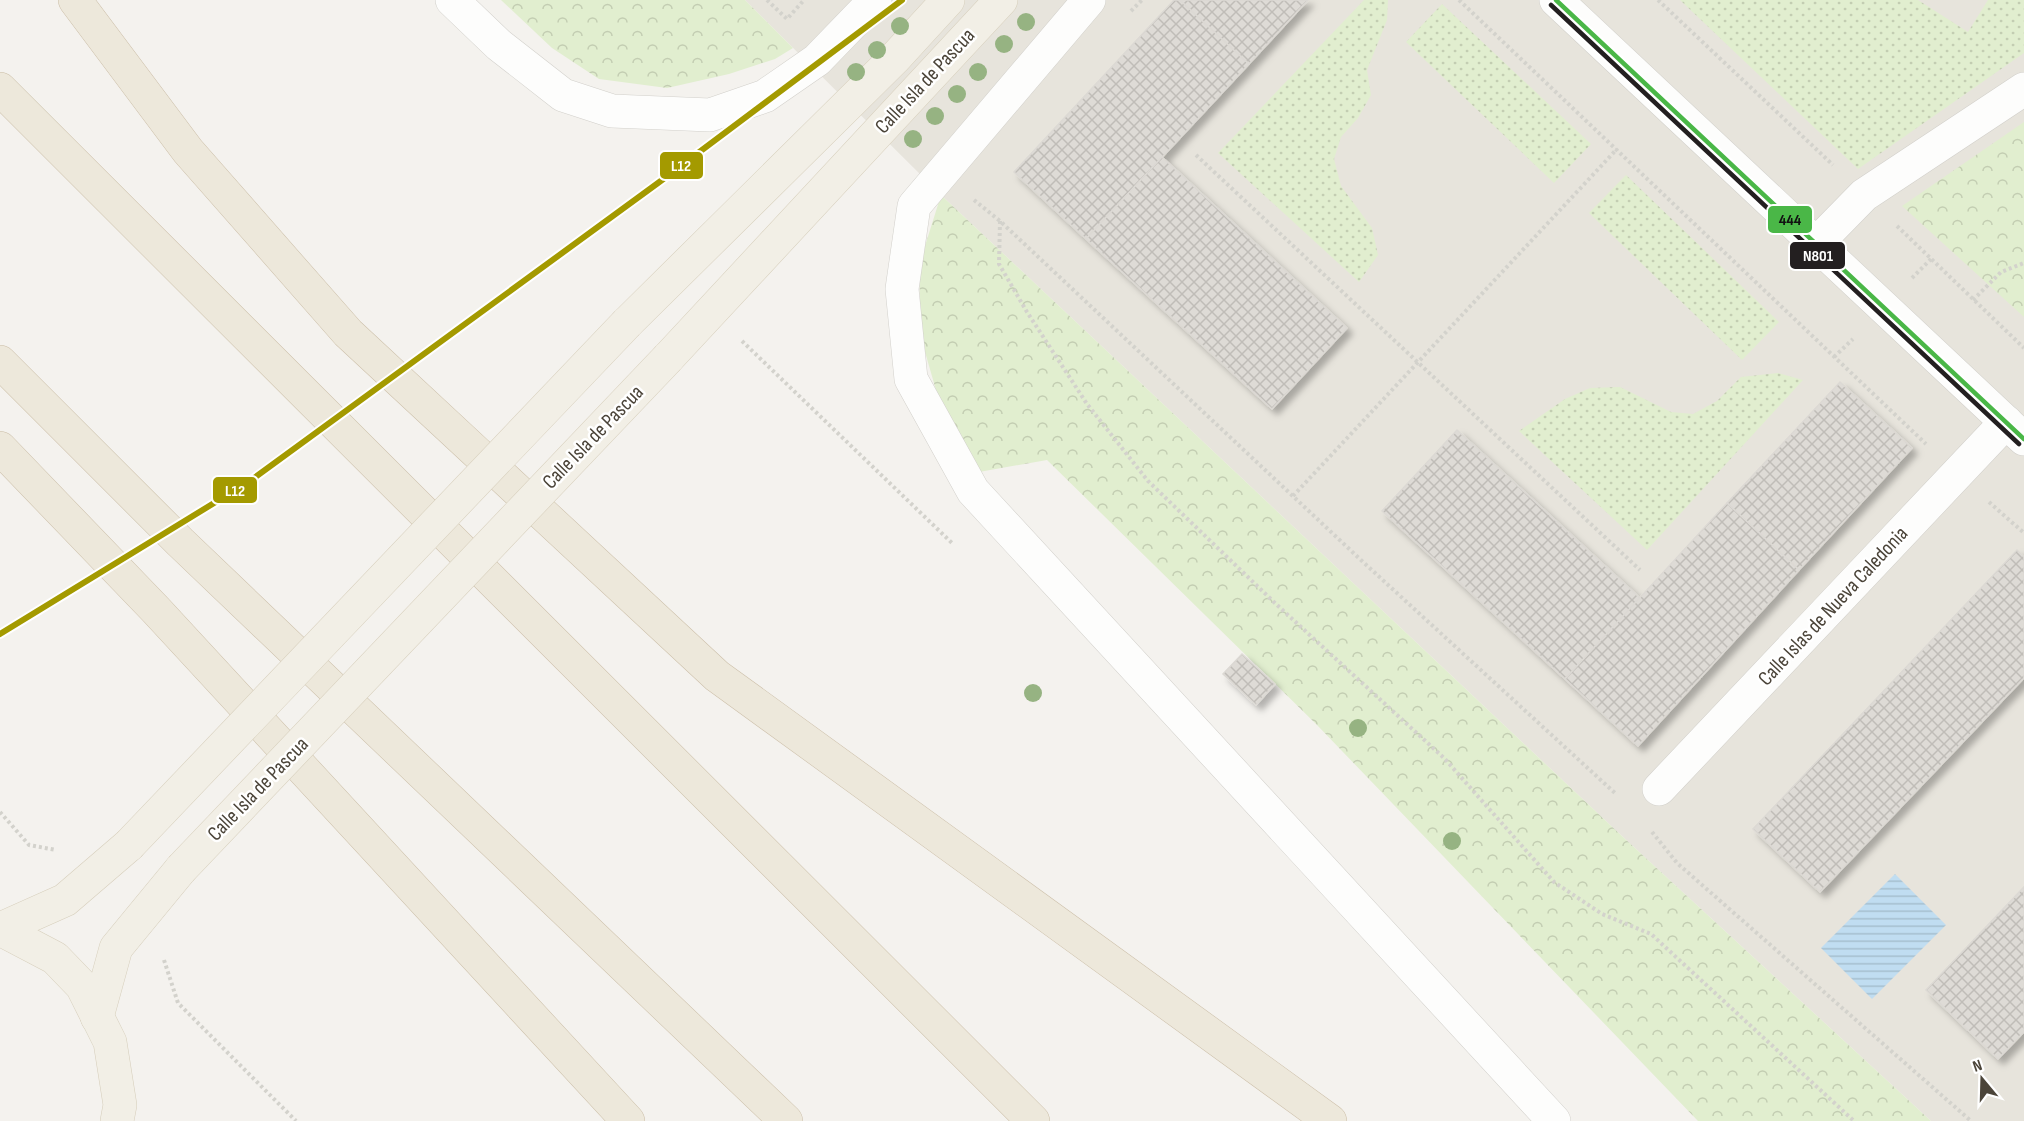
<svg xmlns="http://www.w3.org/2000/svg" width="2024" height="1121" viewBox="0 0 2024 1121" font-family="'Sofia Sans Condensed',sans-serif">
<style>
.residential{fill:#e7e4dc}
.grass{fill:url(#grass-dots)}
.park{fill:url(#park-crowns)}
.water{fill:url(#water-rules)}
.building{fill:url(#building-cross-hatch);stroke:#dcd9d4;stroke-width:1.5;filter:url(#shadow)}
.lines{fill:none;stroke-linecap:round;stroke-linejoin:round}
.minor-casing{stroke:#d2d0cb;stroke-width:34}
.major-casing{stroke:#d6cebb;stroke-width:34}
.highway-casing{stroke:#ccbfa9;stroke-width:34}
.path{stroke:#d3d2cc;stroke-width:4;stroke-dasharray:3 3;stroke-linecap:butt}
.minor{stroke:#fdfdfc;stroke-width:33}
.major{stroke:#f2efe6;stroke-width:33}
.highway{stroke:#ede8db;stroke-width:33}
.major-bridge-casing{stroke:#d6cebb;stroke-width:34;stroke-linecap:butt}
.major-bridge{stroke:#f2efe6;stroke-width:33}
.bus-1-casing{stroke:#fff;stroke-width:9}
.bus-2-casing{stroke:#fff;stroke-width:9}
.bus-1{stroke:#4ab747;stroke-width:4.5}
.bus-2{stroke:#231f20;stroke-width:4.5}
.metro-1-casing{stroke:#fff;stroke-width:10}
.metro-1{stroke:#a49a00;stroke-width:6}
.tree{fill:#96b382}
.labels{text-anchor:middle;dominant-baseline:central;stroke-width:5;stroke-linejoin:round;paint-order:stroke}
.street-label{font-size:21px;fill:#4b4439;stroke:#fff}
.line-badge{stroke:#fff;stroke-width:2}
.badge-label{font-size:16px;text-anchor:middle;font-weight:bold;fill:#fff}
.pale-badge-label{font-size:16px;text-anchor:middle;font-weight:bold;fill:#111}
</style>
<defs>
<pattern id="grass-dots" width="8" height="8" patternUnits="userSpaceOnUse" patternTransform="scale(1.5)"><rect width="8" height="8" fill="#e1eecf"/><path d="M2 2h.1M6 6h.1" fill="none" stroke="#c3cdb2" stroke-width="1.8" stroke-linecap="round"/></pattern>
<pattern id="park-crowns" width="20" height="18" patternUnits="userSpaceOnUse" patternTransform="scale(1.5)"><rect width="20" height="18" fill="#e1eecf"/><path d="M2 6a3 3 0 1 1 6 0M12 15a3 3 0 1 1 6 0" fill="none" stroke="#c3cdb2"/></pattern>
<pattern id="water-rules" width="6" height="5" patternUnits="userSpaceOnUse" patternTransform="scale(1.5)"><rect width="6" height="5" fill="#c0ddf1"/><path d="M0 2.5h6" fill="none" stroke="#a6bfcf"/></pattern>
<pattern id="building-cross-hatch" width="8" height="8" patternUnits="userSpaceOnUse" patternTransform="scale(1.5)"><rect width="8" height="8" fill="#dedbd6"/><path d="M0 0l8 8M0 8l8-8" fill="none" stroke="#c0bdb8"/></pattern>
<filter id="shadow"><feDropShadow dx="5.5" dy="5.5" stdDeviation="3" flood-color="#0004"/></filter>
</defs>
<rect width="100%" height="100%" fill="#f4f2ee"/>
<path class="residential" d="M745,0H2024V1121H1931L1623,837L941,195Z"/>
<g class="grass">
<path d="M1364,0H1388L1387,20L1367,70L1371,95L1358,118L1341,137L1334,159L1341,186L1372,228L1378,255L1359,282L1218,153Z"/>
<path d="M1680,0H1918L1968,32L1988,0H2024V53L1858,169Z"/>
<path d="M1442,4L1591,144L1554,183L1406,42Z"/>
<path d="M1626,175L1779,322L1742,360L1589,213Z"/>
<path d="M1778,373L1803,380L1647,550L1519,431L1565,399L1590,388L1620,387L1671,412L1693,414L1717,401L1741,377Z"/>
</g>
<g class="park">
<path d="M501,0H745L793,48L775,59L729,74L667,88L599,79L552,48Z"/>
<path d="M2024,122V317L1902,206Z"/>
<path d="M941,195L1623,837L1931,1121H1698L1317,725L1047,460L979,472L944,418L921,338L919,265Z"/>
</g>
<path class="water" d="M1895,874L1946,925L1872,999L1821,948Z"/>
<g class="building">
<path d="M1174,0H1180L1249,64L1086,239L1014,172Z"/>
<path d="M1180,0H1308L1249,64Z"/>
<path d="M1162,157L1347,328L1272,409L1086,239Z"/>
<path d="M1840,382L1912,448L1799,570L1727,503Z"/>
<path d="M1457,430L1640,598L1565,679L1382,511Z"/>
<path d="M1727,503L1799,570L1638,746L1565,679Z"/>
<path d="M2017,550L2024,557V678L1820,892L1753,829Z"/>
<path d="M1242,654L1275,684L1256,705L1223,674Z"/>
<path d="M2024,887V1032L1998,1059L1926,990Z"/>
</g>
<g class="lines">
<g class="minor-casing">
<g id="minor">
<path d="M452,0L499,45L563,95L612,111L710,115L765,96L817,60L875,0"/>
<path d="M1089,0L914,206L902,289L911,379L973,491L1554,1121"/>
<path d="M1556,0L2024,439"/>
<path d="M1816,244L1864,195L2024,89"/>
<path d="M1659,789L2006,422"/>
</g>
</g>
<g class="major-casing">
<g id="major">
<path d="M627,323L894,59L948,0"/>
<path d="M668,358L1001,0"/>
<path d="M0,929L55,958L82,986L110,1042L120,1105L117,1121"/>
<path d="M0,929L65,900L129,845"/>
<path d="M97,1017L116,948L181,869"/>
</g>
</g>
<g class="highway-casing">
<g id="highway">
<path d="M75,0L188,151L348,333L717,676L1330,1121"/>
<path d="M0,89L1033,1121"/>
<path d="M0,362L180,542L786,1121"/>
<path d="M0,448L156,610L628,1121"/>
</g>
</g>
<g class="path">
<path d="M767,0L787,19L804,0"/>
<path d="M1459,0L1926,444"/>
<path d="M1658,0L1833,165"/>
<path d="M1131,11L1142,0"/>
<path d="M1196,155L1640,570"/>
<path d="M974,200L1000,221L1362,561L1616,794"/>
<path d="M1000,221L999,264L1027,312L1087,404L1148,481L1277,605L1444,758L1554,882L1602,914L1651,934L1854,1121"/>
<path d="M1897,226L2024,348"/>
<path d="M1912,278L1931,259"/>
<path d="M1973,300L2001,272L2024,263"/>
<path d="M742,341L953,544"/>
<path d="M1834,357L1853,339"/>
<path d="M1293,496L1617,149"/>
<path d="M1989,502L2024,533"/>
<path d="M0,812L29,845L56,850"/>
<path d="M1652,832L1677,863L1971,1121"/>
<path d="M164,960L178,1003L296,1121"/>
</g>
<use href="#minor" class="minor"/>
<use href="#major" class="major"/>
<use href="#highway" class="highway"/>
<g class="major-bridge-casing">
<g id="major-bridge">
<path d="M129,845L627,323"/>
<path d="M181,869L668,358"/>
</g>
</g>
<use href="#major-bridge" class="major-bridge"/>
<g class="bus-1-casing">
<path id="bus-1" d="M1556,0L2024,439"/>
</g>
<g class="bus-2-casing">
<path id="bus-2" d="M1551,5L2019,444"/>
</g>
<use href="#bus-1" class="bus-1"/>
<use href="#bus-2" class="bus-2"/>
<g class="metro-1-casing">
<path id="metro-1" d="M0,634L250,481L658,183L902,0"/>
</g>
<use href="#metro-1" class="metro-1"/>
</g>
<g class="tree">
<circle cx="1026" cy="22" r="9"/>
<circle cx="900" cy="26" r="9"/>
<circle cx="1004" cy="44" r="9"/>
<circle cx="877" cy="50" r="9"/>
<circle cx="856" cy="72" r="9"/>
<circle cx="978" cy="72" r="9"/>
<circle cx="957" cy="94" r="9"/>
<circle cx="935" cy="116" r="9"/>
<circle cx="913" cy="139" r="9"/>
<circle cx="1033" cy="693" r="9"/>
<circle cx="1358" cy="728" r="9"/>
<circle cx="1452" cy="841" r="9"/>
</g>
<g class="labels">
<g class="street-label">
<text transform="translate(925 81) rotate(-47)">Calle Isla de Pascua</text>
<text transform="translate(593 437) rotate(-46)">Calle Isla de Pascua</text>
<text transform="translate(1833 606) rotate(-47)">Calle Islas de Nueva Caledonia</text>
<text transform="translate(258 789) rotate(-46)">Calle Isla de Pascua</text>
</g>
</g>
<g class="line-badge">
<rect x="659" y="151" width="45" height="29" rx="6" fill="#a49a00"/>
<rect x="1767" y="205" width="46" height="29" rx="6" fill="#4ab747"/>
<rect x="1789" y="241" width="57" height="29" rx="6" fill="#231f20"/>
<rect x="212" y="476" width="46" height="28" rx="6" fill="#a49a00"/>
</g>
<g class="badge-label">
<text x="681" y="171">L12</text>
<text x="1818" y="261">N801</text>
<text x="235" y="496">L12</text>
</g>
<g class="pale-badge-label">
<text x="1790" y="225">444</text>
</g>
<g transform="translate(1982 1079) rotate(341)" stroke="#ffffff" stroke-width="4.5" paint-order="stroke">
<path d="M0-4.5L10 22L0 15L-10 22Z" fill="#4b4439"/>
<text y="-9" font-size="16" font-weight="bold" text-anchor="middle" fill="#4b4439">N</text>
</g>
</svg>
